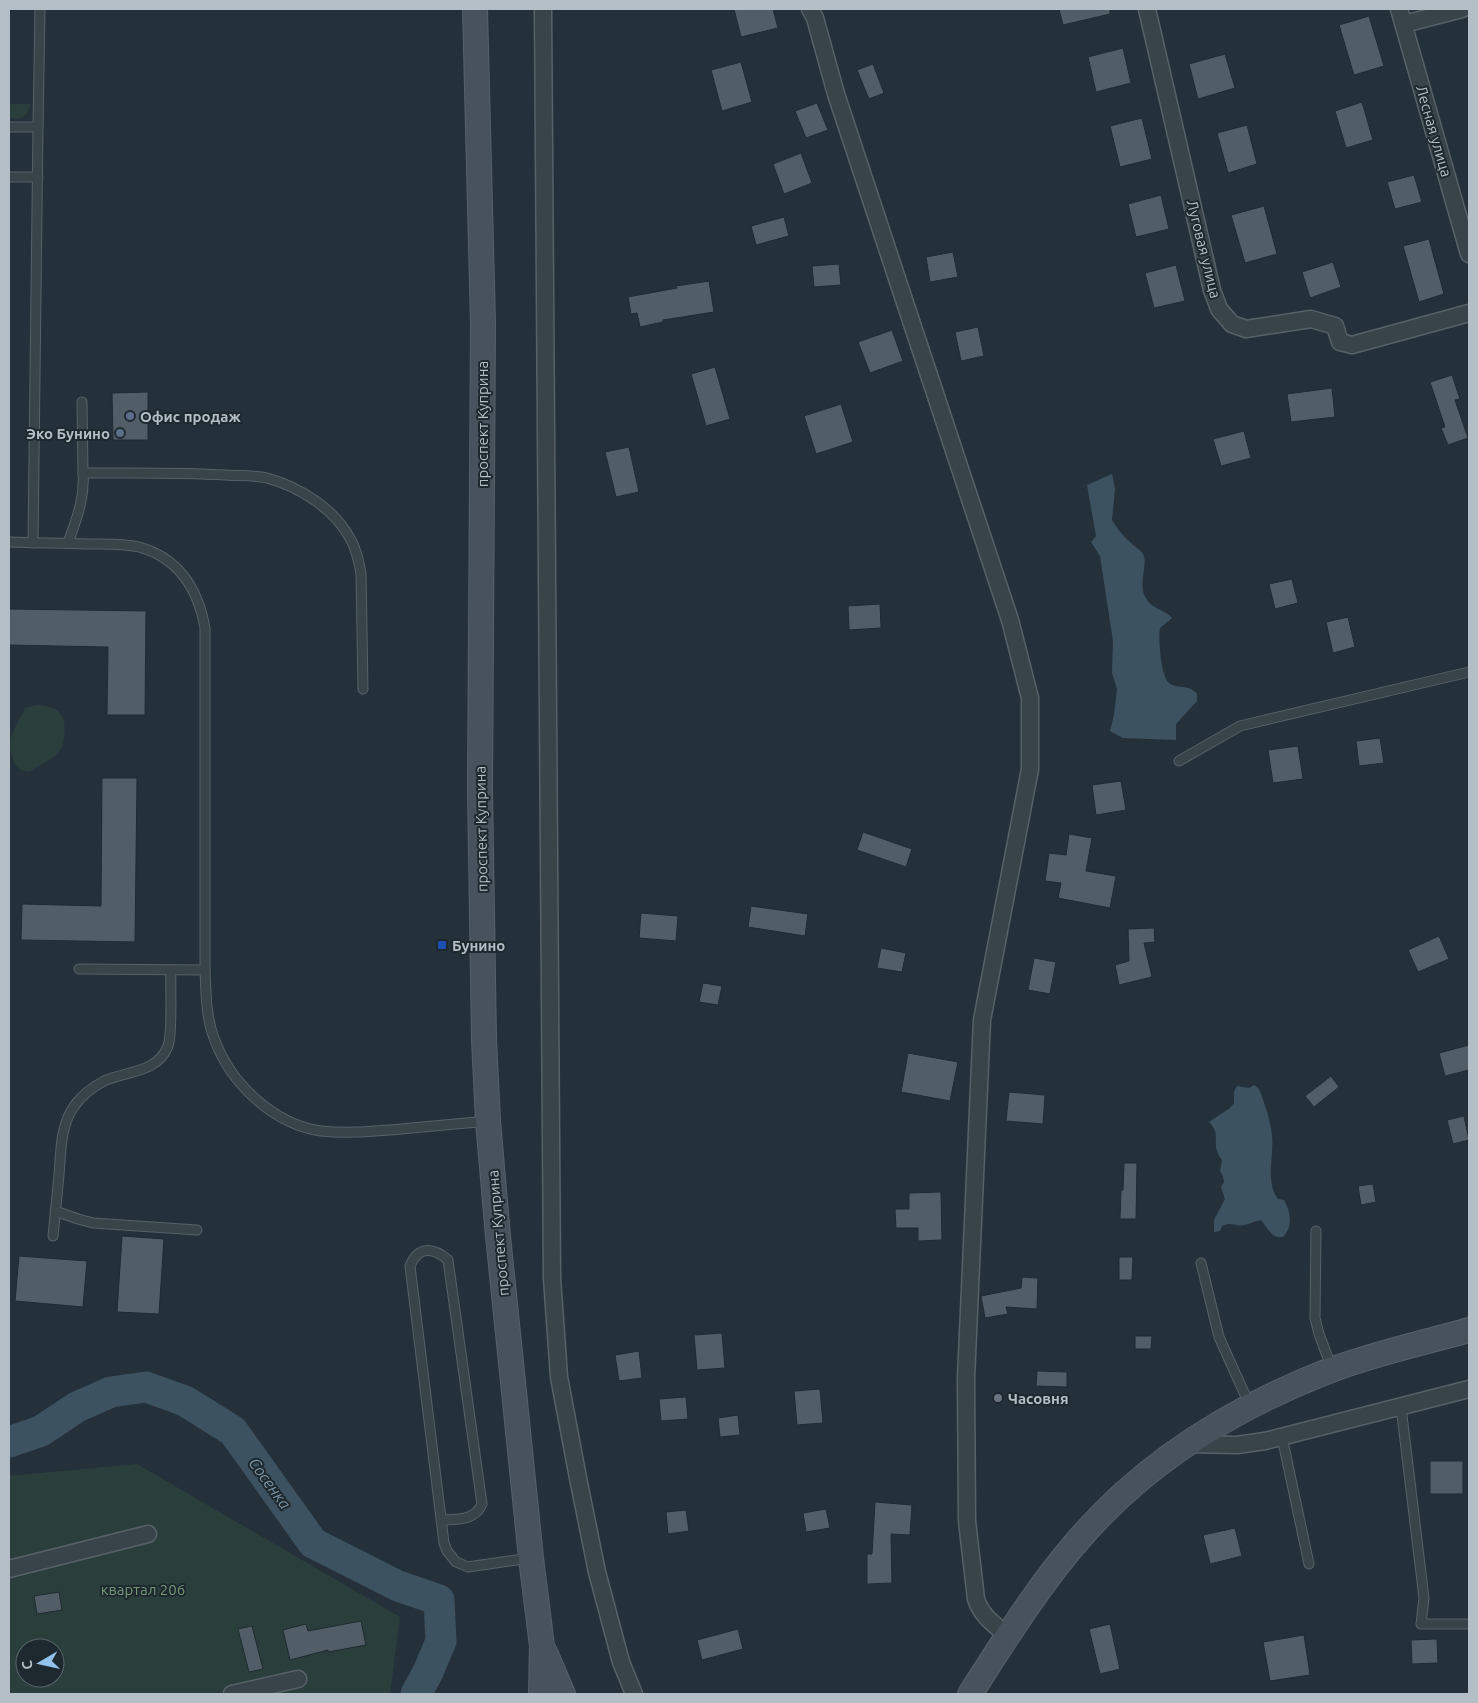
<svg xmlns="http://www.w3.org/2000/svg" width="1478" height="1703" viewBox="0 0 1478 1703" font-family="Ubuntu,sans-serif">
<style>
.green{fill:#2a3f3c;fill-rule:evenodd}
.water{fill:#3c5261}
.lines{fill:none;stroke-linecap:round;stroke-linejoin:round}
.river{stroke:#3c5261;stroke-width:31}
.building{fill:#515e68;stroke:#202a31}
.lane-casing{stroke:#576168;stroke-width:11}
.street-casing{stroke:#576168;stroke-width:19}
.secondary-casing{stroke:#576168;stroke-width:26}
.lane{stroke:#39434a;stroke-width:9}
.street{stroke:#39434a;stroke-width:16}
.secondary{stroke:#47525d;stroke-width:24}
.service-dot{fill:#5c6f8a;stroke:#1e282f;stroke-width:2}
.transit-dot{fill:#1a4fb4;stroke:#1e282f;stroke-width:2}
.worship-dot{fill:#6b7280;stroke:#1e282f;stroke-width:2}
.labels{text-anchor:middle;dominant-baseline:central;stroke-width:4;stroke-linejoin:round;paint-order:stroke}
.street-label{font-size:15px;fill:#b4bec6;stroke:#1e282f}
.poi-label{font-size:15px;font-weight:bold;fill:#b4bec6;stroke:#1e282f;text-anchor:start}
.park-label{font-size:15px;fill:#759978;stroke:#1e282f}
.water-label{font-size:16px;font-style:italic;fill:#7893a6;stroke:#1e282f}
</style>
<rect width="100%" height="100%" fill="#25313a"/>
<g class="green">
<path d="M9,104H30C29,115 21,121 10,118Z"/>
<path d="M37,705C60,707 67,714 64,737C63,742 63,748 59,752C52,760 39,765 30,771C14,774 8,750 11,738C14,728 21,717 25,708Z"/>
<path d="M137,1464L400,1617L390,1694H9V1476ZM25,1648H55V1678H25Z"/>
</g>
<g class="water">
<path d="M1112,474L1115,489L1112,520C1117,529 1124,537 1132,544C1135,547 1141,550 1143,554C1149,565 1136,585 1147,600C1153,609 1165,610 1172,618L1160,628C1158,638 1161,675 1168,682C1174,688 1184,686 1191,689C1191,689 1197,693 1197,694V701L1176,724V740L1123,738L1110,731L1114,715L1117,689L1112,673L1113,641L1100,556L1091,542L1096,536L1087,485Z"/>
<path d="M1254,1085L1259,1089L1261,1094C1266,1108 1271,1122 1272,1136C1274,1157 1265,1181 1278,1199L1284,1200C1291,1212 1293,1227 1283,1237C1270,1238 1268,1228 1261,1220C1255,1221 1250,1224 1244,1225C1235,1227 1233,1221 1222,1226L1220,1231L1214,1232V1220L1225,1199L1221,1187L1224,1182L1223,1176L1220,1171L1222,1160C1209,1143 1223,1136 1209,1122L1230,1108L1234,1103V1092L1237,1086L1249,1088Z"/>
</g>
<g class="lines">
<path class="river" d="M9,1442L41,1431L77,1407L111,1392L146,1387L185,1401L233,1431L313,1543L398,1586L439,1600L441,1641L428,1672L416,1694"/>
</g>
<g class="building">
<path d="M734,9H773L778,28L741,37Z"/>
<path d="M1059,9H1110V14L1063,25Z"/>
<path d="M1369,16L1384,66L1354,75L1339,25Z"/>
<path d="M1123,48L1131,83L1096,92L1088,57Z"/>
<path d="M1225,54L1235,88L1198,99L1189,64Z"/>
<path d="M741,62L752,102L722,111L711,70Z"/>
<path d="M873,64L884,93L869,99L857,70Z"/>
<path d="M1362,102L1373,140L1346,148L1335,111Z"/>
<path d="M817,103L828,130L806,138L795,111Z"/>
<path d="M1142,118L1152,159L1120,167L1110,126Z"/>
<path d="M1247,125L1257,164L1228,173L1217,133Z"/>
<path d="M801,153L812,183L784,194L773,164Z"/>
<path d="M1414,175L1422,202L1395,209L1387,182Z"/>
<path d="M1161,195L1169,229L1136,237L1128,204Z"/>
<path d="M1264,206L1277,254L1245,263L1231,215Z"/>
<path d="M784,217L789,236L756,245L751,226Z"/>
<path d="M1429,239L1444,294L1419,302L1403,246Z"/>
<path d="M953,252L958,277L930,282L926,257Z"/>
<path d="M1333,262L1341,287L1310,298L1302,272Z"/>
<path d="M839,264L841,285L814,287L812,266Z"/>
<path d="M1176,265L1185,301L1154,308L1145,273Z"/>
<path d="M709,281L714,312L663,320V322L640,327L637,313L631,314L628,297L677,288L676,286Z"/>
<path d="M978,327L984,356L961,361L955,332Z"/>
<path d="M892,330L903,361L870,373L858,342Z"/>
<path d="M715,367L730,419L706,426L691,374Z"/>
<path d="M1452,375L1460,399L1455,400L1468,438L1448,445L1441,428L1445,427L1430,382Z"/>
<path d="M1332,388L1335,417L1291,422L1287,394Z"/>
<path d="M148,392V440H113L112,393Z"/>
<path d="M841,404L853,442L816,454L804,416Z"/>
<path d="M1244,431L1251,458L1221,466L1213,439Z"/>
<path d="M629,447L639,492L616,497L605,452Z"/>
<path d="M1292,579L1298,603L1275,609L1269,584Z"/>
<path d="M880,604L881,628L849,630L848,606Z"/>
<path d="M9,609L146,611L145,715H107L108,647L9,645Z"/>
<path d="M1348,617L1355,647L1333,653L1326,622Z"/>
<path d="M1380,738L1384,763L1359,766L1356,741Z"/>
<path d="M1298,746L1303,779L1273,783L1268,750Z"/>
<path d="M102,778H137L135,942L21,940L22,904L101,906Z"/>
<path d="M1121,781L1126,810L1096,815L1092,785Z"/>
<path d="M863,832L912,849L906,867L857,850Z"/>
<path d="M1069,834L1092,838L1086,871L1116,876L1110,908L1058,898L1061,883L1045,881L1049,853L1066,855Z"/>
<path d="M751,906L808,914L805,936L748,927Z"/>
<path d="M641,913L678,916L676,941L639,938Z"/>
<path d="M1154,928L1155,942L1144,943L1152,977L1119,985L1115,965L1129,961L1128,929Z"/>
<path d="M1439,936L1449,959L1418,972L1408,950Z"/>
<path d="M881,948L906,953L902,972L877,968Z"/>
<path d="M1034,958L1056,962L1050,994L1028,990Z"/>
<path d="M703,983L722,986L718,1005L699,1002Z"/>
<path d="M1469,1045V1070L1445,1076L1439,1053Z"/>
<path d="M908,1053L958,1062L950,1101L901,1092Z"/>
<path d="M1331,1076L1339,1087L1314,1107L1305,1096Z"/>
<path d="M1009,1092L1045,1095L1043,1124L1006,1121Z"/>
<path d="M1464,1116L1469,1140L1453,1144L1447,1120Z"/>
<path d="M1124,1163H1137L1136,1219H1120L1121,1190H1123Z"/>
<path d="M1373,1184L1376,1202L1361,1205L1358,1186Z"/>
<path d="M941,1192L942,1240L918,1241V1228H896L895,1209H909V1193Z"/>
<path d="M122,1236L164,1239L159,1314L117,1312Z"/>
<path d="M19,1256L87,1261L83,1307L15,1301Z"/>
<path d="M1119,1257H1133L1132,1280H1119Z"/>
<path d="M1022,1277L1038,1278L1037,1309L1006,1307L1008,1314L985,1318L981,1296L1021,1288Z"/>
<path d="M722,1333L725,1368L697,1370L694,1335Z"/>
<path d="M1135,1336H1152L1151,1349H1135Z"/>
<path d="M639,1351L642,1378L619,1381L615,1355Z"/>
<path d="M1037,1371L1067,1372V1387L1036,1386Z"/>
<path d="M820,1389L823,1423L797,1425L794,1391Z"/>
<path d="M686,1397L688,1419L661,1421L659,1399Z"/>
<path d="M738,1415L740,1435L720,1437L718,1418Z"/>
<rect x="1430" y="1461" width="33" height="33"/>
<path d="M875,1502L912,1505L910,1535L891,1534L892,1583L867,1584V1554H872Z"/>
<path d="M826,1509L830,1528L806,1532L803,1513Z"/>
<path d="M686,1510L689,1531L668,1534L666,1512Z"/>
<path d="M1235,1528L1242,1556L1210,1564L1203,1535Z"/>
<path d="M59,1592L62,1610L37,1614L34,1596Z"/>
<path d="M361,1621L366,1645L328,1652V1650L290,1660L283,1630L306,1624L308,1631Z"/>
<path d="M1110,1624L1120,1669L1100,1674L1089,1629Z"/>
<path d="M252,1626L263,1669L249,1672L238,1629Z"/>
<path d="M738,1629L743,1649L702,1660L697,1640Z"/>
<path d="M1304,1635L1310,1675L1270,1681L1263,1642Z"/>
<path d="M1437,1639L1438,1663L1412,1664L1411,1640Z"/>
</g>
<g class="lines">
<g class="lane-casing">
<g id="lane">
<path d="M9,127H38L33,543"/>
<path d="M38,127L40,9"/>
<path d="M9,177H38"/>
<path d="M82,402L83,473C131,473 178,472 225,475C239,476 254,475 267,478C300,487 335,509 351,540C357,551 359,562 361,573L363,689"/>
<path d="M9,542C34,543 60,543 86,544C103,544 122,543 139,547C179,558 198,589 205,628V970C206,993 206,1017 214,1038C230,1083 273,1124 321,1131C348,1134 374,1131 401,1129C430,1126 459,1124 488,1121"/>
<path d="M68,543C76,520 85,499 83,473"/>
<path d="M1179,761L1240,726L1469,672"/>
<path d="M79,969L205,970"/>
<path d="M55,1211L78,1219L93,1223L197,1230"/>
<path d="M1316,1231L1315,1318L1319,1334L1332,1369"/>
<path d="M53,1236C55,1215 57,1195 59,1175C61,1151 60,1125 75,1105C82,1095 93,1087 104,1081C126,1071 158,1073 168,1046C173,1032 170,988 171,970"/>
<path d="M1201,1263L1219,1337L1250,1406"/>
<path d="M1401,1407L1424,1598L1421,1624H1469"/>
<path d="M1282,1437L1309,1564"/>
<path d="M441,1520C457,1519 475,1521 482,1504L448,1260C433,1247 418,1246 410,1266L444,1543L447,1551L456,1562L468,1567L530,1558"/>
</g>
</g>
<g class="street-casing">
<g id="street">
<path d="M543,9L552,1278L559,1377L578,1478L597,1572L621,1662L634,1694"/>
<path d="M810,9L815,18L836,94L1010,620L1030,698V769L982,1020L966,1378L967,1521L976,1599C982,1617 994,1624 1008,1636"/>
<path d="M1147,9L1212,290L1219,309L1232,324L1246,329L1311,319L1335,326L1340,342L1352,345L1469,313"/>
<path d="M1399,9L1469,254"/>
<path d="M1404,24L1462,9"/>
<path d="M1188,1444L1237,1445L1265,1441L1469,1389"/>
<path d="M9,1569L148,1534"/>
<path d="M232,1694L298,1679"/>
</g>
</g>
<g class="secondary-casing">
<g id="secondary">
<path d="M475,9L483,324L480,789L484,1040L488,1121L498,1236L531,1558L542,1646L541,1694"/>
<path d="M545,1652L563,1694"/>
<path d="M970,1694C1003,1643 1035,1591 1074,1545C1142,1464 1232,1408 1331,1370C1376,1353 1423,1343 1469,1330"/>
</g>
</g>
<use href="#lane" class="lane"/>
<use href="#street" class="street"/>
<use href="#secondary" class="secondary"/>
</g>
<g class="service-dot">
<circle cx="130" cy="416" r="5"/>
<circle cx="120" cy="433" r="5"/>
</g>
<rect class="transit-dot" x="437" y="940" width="10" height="10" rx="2.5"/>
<circle class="worship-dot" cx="998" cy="1398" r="5"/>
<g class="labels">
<g class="street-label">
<text transform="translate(1434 131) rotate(74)">Лесная улица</text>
<text transform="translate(1204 249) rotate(76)">Луговая улица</text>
<text transform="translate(482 424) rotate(-90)">проспект Куприна</text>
<text transform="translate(481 829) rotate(-91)">проспект Куприна</text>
<text transform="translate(498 1233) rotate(-95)">проспект Куприна</text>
</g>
<g class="poi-label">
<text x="140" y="416">Офис продаж</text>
<text x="110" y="433" text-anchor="end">Эко Бунино</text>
<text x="452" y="945">Бунино</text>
<text x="1008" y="1398">Часовня</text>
</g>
<g class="park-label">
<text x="143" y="1589">квартал 206</text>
</g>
<g class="water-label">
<text transform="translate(270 1483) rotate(54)">Сосенка</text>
</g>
</g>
<rect width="1478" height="1703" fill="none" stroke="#b4bec6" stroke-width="20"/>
<g transform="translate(40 1663) rotate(261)"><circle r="24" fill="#1e282f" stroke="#5a646b"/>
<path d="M0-4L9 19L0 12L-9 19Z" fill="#91c2ee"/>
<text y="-8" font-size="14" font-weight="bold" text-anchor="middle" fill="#b4bec6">С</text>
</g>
</svg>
